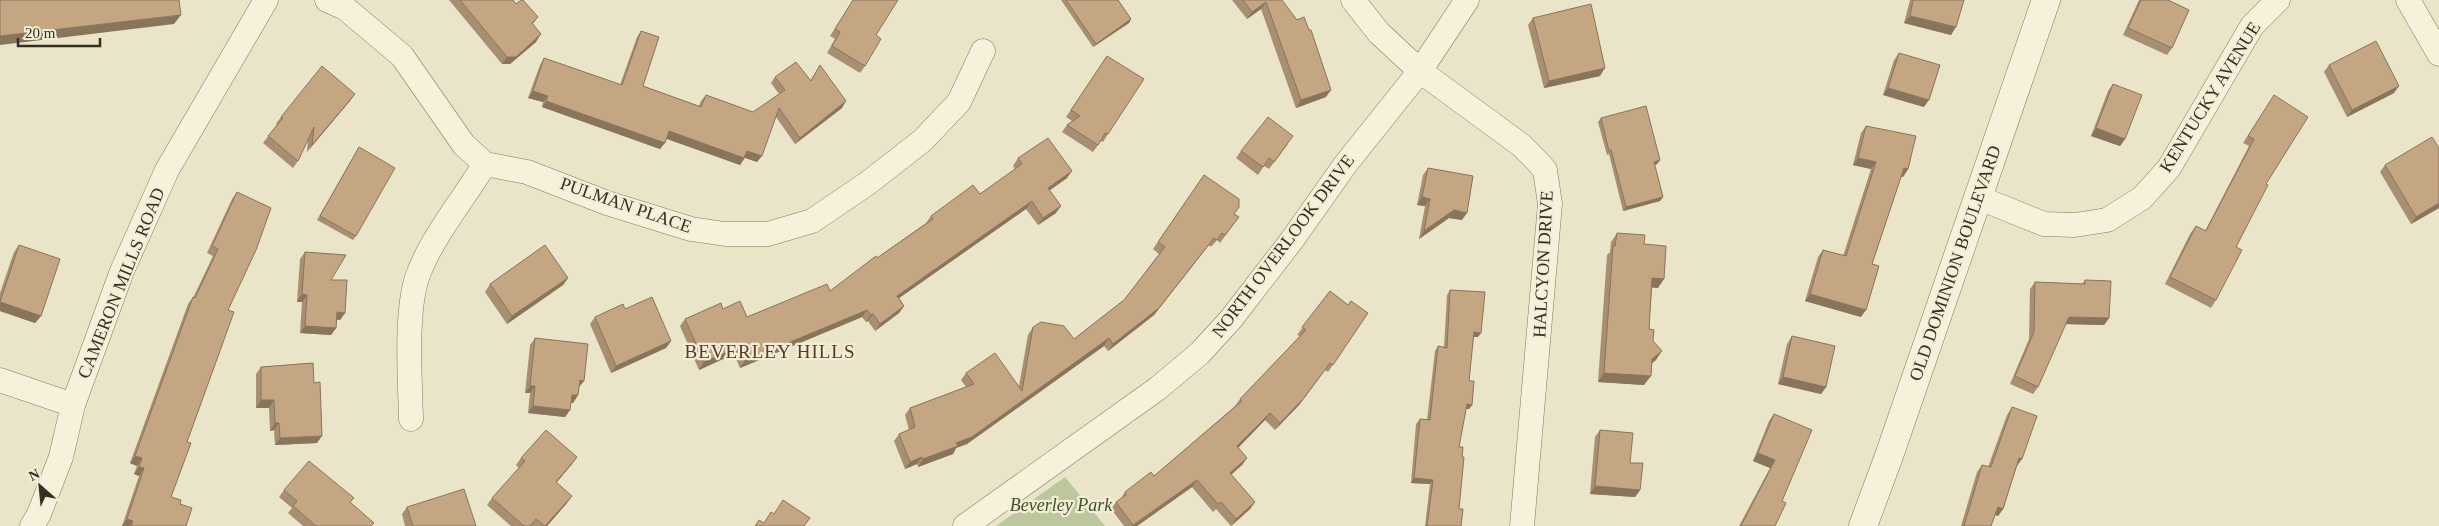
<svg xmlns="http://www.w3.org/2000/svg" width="2439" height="526" viewBox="0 0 2439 526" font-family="'Times New Roman',serif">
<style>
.green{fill:#bdc79e}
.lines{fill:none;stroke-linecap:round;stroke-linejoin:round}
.minor-casing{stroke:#84785f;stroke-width:25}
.tertiary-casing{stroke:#84785f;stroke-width:29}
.minor{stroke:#f5f1db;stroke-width:24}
.tertiary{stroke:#f5f1db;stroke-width:28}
.wall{fill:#a98f71}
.shaded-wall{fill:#89745c}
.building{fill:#c4a683;stroke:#89745c}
.labels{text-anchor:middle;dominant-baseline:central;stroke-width:4.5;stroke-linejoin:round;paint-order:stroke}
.street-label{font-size:18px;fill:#362e21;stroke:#f2eed8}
.park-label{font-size:18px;font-style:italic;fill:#42512a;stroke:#f2eed8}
.neighbourhood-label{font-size:19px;letter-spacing:1px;fill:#5e3825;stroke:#f2eed8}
</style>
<rect width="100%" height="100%" fill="#eae4c9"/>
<path class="green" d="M1065,477L1105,526H996Z"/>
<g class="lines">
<g class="minor-casing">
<g id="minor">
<path d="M327,0L345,8L402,56L464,145L485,164L527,172L607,203L691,229L725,234H768L812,221L868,183L923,140L959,102L983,51"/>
<path d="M1353,0L1379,33L1420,71L1521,145L1537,161L1545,170L1550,204L1522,526"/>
<path d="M2408,0L2439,54"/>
<path d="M1977,197L2044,224L2075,225L2107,220L2142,198L2169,168L2252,26L2278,0"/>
<path d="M0,380L73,405"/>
<path d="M411,419C410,380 405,310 418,275C431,239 464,198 485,164"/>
<path d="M32,526L39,514L61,457L73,405L122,271L167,170L266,0"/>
<path d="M965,526L1157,389L1200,353L1231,319L1292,240L1345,165L1420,71L1467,0"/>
</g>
</g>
<g class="tertiary-casing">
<path id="tertiary" d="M1863,526L1889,456L2046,0"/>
</g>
<use href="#minor" class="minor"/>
<use href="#tertiary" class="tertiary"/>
</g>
<g class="wall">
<path d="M449,0H513L516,4L538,17L533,24L536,42L510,64H502Z"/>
<path d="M853,0H898L876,35L865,66L860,73L827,53L835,39L830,36Z"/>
<path d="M1061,0H1118L1131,19L1129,23L1093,47Z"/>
<path d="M1232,0H1282L1326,97L1296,108L1261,9L1247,19Z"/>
<path d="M1910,0H1964L1951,35L1904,23Z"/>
<path d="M2139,0H2168L2172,48L2167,55L2123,35Z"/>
<path d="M1533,18L1600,76L1544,88L1528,25Z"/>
<path d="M641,31L643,86L699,106L701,101L706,95L753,112L779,94L771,83L775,77L810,81L820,65L842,108L795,144L776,117L757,162L745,158L740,165L666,138L660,149L542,107L543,102L528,98L540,65L544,58L620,85L637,37Z"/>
<path d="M1899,53L1924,107L1883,95L1894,60Z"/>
<path d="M1107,56L1108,134L1103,142L1101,141L1093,152L1062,132L1067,125L1072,121L1066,117Z"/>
<path d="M2329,65L2394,93L2347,117L2324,72Z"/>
<path d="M2113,84L2125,139L2120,146L2091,136L2108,91Z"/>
<path d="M355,94L307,152L308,138L298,161L293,168L263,143L277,125L276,124L281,117Z"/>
<path d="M2269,103L2266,184L2236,247L2216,300L2211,308L2165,284L2190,234L2196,226L2205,231L2249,146L2243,143Z"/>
<path d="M1601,118L1660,160L1657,164L1654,165L1663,197L1660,201L1623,211L1609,154L1607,155L1598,122Z"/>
<path d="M1866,126L1908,169L1903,177L1901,176L1872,264L1861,317L1805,301L1818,257L1823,250L1843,256L1871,169L1853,165L1861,133Z"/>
<path d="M1288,144L1269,169L1264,166L1258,175L1236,158L1241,151Z"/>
<path d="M359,147L356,236L353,240L317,220Z"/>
<path d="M2439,148V208L2411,224L2380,172L2385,165Z"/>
<path d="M1018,158L1067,178L1050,190L1056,213L1038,225L1026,209L899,298L904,306L899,313L875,331L868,321L866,322L862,317L740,368L734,354L699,370L680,326L685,319L723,309L747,317L830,291L926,223L931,216L980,194L1015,169L1013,166Z"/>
<path d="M1428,168L1462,220L1449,218L1419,239L1425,206L1417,205L1423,175Z"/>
<path d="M1204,175L1234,214L1239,217L1220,243L1217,240L1211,247L1209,245L1154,315L1108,351L1104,346L967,444L956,448L953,454L918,467L917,464L905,469L894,441L899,434L909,430L905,415L910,408L966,387L961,380L966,373L1019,386L1028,335L1033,327L1074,339L1124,300L1159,254L1153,249Z"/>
<path d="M237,192L228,310L187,442L171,497L180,504L186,526H122L139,476L134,474L137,466L130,463L188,304L193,297V298L213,256L207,253L232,199Z"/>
<path d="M1617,233L1644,244L1658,288L1652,287L1649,329L1653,341L1656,360L1651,363L1644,385L1598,382L1607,255L1610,252L1611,242Z"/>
<path d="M19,245L41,316L35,323L0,311V293L14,252Z"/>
<path d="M305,252L331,280L345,313L340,320H337L336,328L331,335L300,333L302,302H297L300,259Z"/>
<path d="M568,278L563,285L507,324L485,292L490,284Z"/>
<path d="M2085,280L2109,318L2104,325L2065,324L2038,387L2033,394L2010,384L2029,339L2030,289L2035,282L2082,284Z"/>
<path d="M1450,290L1478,337H1473L1469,381L1472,405L1469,409H1466L1459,447V509L1461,526H1425L1430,484L1411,483L1416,424L1420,419L1427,420L1435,351L1438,346L1444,347L1447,295Z"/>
<path d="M1330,291L1348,305L1368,313L1328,372L1325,370L1299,405L1275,430L1265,420L1238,448L1247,458L1242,465L1231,475L1255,502L1250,509L1231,526L1216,509L1213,512L1192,487L1137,526H1124L1111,509L1116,502L1120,500L1125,492L1154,476L1235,406L1240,399L1300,336L1297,335Z"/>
<path d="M625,309L671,341L666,348L611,373L590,324L595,317Z"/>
<path d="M1792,336L1826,387L1821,394L1778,384L1787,344Z"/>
<path d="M535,338L584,381L579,387L578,395L573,403L571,402L570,410L565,417L528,413L530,393H525L530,345Z"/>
<path d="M261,367L317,443L275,445L274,430L270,431L269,408H256V374Z"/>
<path d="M2012,407L2017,466L2003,509L1998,516L1995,515L1991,526H1961L1977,472L1982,465L1988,467L2007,415Z"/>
<path d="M1774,414L1782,501L1775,526H1739L1770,468L1753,461L1769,421Z"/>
<path d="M1600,430L1630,463L1640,490L1635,497L1590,494L1595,437Z"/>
<path d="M577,457L572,464L557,482L567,503L547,526H511L487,505L492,498L519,468L516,465L521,458Z"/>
<path d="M284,490L350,502L372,526H303L288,513L292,508L279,497Z"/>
<path d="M407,507L476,526H405L402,514Z"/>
</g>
<g class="shaded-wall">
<path d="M1266,2L1261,9L1247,19L1252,12Z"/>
<path d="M181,15L174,24L0,45V36Z"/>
<path d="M1910,16L1956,27L1951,35L1904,23Z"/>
<path d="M1131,19L1129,23L1093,47L1096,44Z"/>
<path d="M541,34L536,42L510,64H502L507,57Z"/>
<path d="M1605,68L1600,76L1544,88L1549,81Z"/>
<path d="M2399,86L2394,93L2347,117L2352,110Z"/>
<path d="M1888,88L1929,100L1924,107L1883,95Z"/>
<path d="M1331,90L1326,97L1296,108L1301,100Z"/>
<path d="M533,91L548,96L543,102L528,98Z"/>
<path d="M355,94L350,101L307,152L312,145Z"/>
<path d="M546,101L665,143L660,149L542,107Z"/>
<path d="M846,101L842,108L795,144L800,138Z"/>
<path d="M2096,128L2125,139L2120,146L2091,136Z"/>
<path d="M669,131L744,158L740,165L664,138Z"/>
<path d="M747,151L762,156L757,162L743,157Z"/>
<path d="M1858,158L1876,162L1871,169L1853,165Z"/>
<path d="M1660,160L1657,164L1651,166L1654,162Z"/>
<path d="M1904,168L1908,169L1903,177L1898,175Z"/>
<path d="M1072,171L1067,178L1043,195L1048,188Z"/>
<path d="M1422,197L1430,199L1425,206L1417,205Z"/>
<path d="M1663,197L1660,201L1623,211L1626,207Z"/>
<path d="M1032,201L1026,209L892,303L897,296Z"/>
<path d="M2439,203V208L2411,224L2416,217Z"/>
<path d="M1061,206L1056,213L1038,225L1043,218Z"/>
<path d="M1454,210L1467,213L1462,220L1449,218L1419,239L1424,231Z"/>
<path d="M1214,238L1154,315L1108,351L1113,344Z"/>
<path d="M568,278L563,285L507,324L512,316Z"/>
<path d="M1652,278L1664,279L1658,288L1646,287Z"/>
<path d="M302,294L307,295L302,302H297Z"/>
<path d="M1810,294L1866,310L1861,317L1805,301Z"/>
<path d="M0,302L41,316L35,323L0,311Z"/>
<path d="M904,306L899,313L875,331L880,324Z"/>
<path d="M867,310L862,317L740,368L745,361Z"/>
<path d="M337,312L345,313L340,320L332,319Z"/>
<path d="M873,314L868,321L866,322L871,315Z"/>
<path d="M2069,317L2109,318L2104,325L2063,324Z"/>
<path d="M305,326L336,328L331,335L300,333Z"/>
<path d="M1474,332L1481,333L1478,337H1470Z"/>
<path d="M1109,338L1104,346L967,444L956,448L953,454L918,467L923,459L956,443Z"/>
<path d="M671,341L666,348L611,373L616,366Z"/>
<path d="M739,347L734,354L699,370L704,362Z"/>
<path d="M1662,351L1656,360L1646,368L1652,359Z"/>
<path d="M1325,370L1299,405L1275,430L1280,423Z"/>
<path d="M1604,373L1651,376L1644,385L1598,382Z"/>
<path d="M1783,377L1826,387L1821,394L1778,384Z"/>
<path d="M580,380L584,381L578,388Z"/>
<path d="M530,386H535L530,393H525Z"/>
<path d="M572,395H578L573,403L567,402Z"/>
<path d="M261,400H274L269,408H256Z"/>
<path d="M1467,404L1472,405L1469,409H1464Z"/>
<path d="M533,406L570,410L565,417L528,413Z"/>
<path d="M1270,413L1265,420L1232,454L1237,446Z"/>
<path d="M275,423H279L274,430L270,431Z"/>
<path d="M322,436L317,443L275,445L280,438Z"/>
<path d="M1758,453L1775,460L1770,468L1753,461Z"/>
<path d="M135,456L142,458L137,466L130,463Z"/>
<path d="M577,457L572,464L551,489L556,482Z"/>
<path d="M922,457L917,464L905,469L910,462Z"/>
<path d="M1247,458L1242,465L1225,480L1230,473Z"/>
<path d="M2019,458L2022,459L2017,466L2014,465Z"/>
<path d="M139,467L144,468L139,476L134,474Z"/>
<path d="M1414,478L1433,480L1430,484L1411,483Z"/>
<path d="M1197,480L1192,487L1137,526H1133Z"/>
<path d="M1595,486L1640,490L1635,497L1590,494Z"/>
<path d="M572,496L567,503L547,526H545Z"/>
<path d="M1255,502L1250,509L1231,526L1236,519Z"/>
<path d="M1998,507L2003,509L1998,516L1993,514Z"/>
<path d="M127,519L133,521L129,526H122Z"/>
</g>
<g class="building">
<path d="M0,0H179L181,15L0,36Z"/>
<path d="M460,0H513L516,4L521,0H523L538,17L532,23L541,34L516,57H507Z"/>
<path d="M853,0H898L876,35L881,39L865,66L832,46L840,32L835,29Z"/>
<path d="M1066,0H1118L1131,19L1096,44Z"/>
<path d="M1243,0H1282L1297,20L1304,17L1309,30H1311L1331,90L1301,100L1266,2L1252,12Z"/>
<path d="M1913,0H1964L1956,27L1910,16Z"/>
<path d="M2141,0H2168L2189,10L2172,48L2128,28Z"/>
<path d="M1591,4L1605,68L1549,81L1533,18Z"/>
<path d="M641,31L659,37L643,86L701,107L706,95L753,112L785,90L775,77L796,62L811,81L820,65L846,101L800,138L779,108L762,156L747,151L744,158L669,131L665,143L546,101L548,96L533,91L544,58L622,85Z"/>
<path d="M2376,41L2399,86L2352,110L2329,65Z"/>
<path d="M1899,53L1940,65L1929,100L1888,88Z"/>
<path d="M1107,56L1144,79L1108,134L1105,133L1098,145L1067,125L1080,116L1071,110Z"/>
<path d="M322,66L355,94L312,145L314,127L298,161L268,136L283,118L281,117Z"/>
<path d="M2113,84L2142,95L2125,139L2096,128Z"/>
<path d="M2274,95L2308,117L2266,184L2268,185L2236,247L2242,250L2216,300L2170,277L2196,226L2206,231L2254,139L2248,136Z"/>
<path d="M1646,106L1660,160L1654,162L1663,197L1626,207L1611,150L1609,151L1601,118Z"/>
<path d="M1268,117L1293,136L1274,162L1269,158L1263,167L1241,151Z"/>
<path d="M1866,126L1916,136L1908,169L1904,168L1872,264L1879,266L1866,310L1810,294L1823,250L1846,256L1876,162L1858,158Z"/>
<path d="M2432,137L2439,148V203L2416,217L2385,165Z"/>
<path d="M1048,138L1072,171L1048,188L1061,206L1043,218L1032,201L897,296L904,306L880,324L873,314L871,315L867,310L745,361L739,347L704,362L685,319L721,303L723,309L740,301L747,317L827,284L830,291L876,256L877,258L933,219L931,216L973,185L980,194L1022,164L1018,158Z"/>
<path d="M359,147L395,168L356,236L320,216Z"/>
<path d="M1428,168L1473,176L1467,213L1454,210L1424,231L1430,199L1422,197Z"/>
<path d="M1204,175L1239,199V207L1234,214L1239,217L1225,235L1222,233L1217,240L1214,238L1159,308L1113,344L1109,338L972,437L956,443L958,446L923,459L922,457L910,462L899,434L915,427L910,408L974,384L966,373L995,353L1022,391L1033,327L1041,322L1064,326L1074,339L1124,300L1165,247L1158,242Z"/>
<path d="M237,192L271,208L256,250L228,310L234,312L187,442L191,443L171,497L181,500L180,504L192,508L186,526H131L133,521L127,519L144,468L139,467L142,458L135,456L193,297L195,298L218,249L212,246Z"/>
<path d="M1617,233L1645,235L1644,244L1666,246L1664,279L1652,278L1649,329L1654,330L1653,341L1662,351L1652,359L1651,376L1604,373L1613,246H1615Z"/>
<path d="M19,245L60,259L41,316L0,302Z"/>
<path d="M545,245L568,278L512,316L490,284Z"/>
<path d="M305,252L346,255L331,280H347L345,313L337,312L336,328L305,326L307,295L302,294Z"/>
<path d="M2085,280L2111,281L2109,318L2069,317L2038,387L2015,376L2034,332L2035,282L2085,284Z"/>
<path d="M1450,290L1485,292L1481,333L1474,332L1469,381H1474L1472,405L1467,404L1459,447H1463L1462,457H1464L1459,509H1463L1461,526H1427L1433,480L1414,478L1420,419L1430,420L1438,346L1447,348Z"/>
<path d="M1330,291L1348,305L1351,301L1368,313L1333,365L1330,363L1304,398L1280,423L1270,413L1237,446L1247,458L1230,473L1255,502L1236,519L1221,502L1218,504L1197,480L1133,525L1116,502L1126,495L1125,492L1151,472L1154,476L1242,401L1240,399L1306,330L1302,327Z"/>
<path d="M652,297L671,341L616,366L595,317L623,304L625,309Z"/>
<path d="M1792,336L1835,346L1826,387L1783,377Z"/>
<path d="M535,338L588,344L584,381L580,380L578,395H572L570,410L533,406L535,386H530Z"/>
<path d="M313,363L314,383L320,382L322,436L280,438L279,423H275L274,400H261V367Z"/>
<path d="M2012,407L2037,416L2022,459L2019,458L2003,509L1998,507L1991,526H1964L1982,465L1991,467Z"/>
<path d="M1774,414L1812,430L1782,501L1786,503L1775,526H1741L1775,460L1758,453Z"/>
<path d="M546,430L577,457L556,482L572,496L545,526L536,519L530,526H524L492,498L525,461L521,458Z"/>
<path d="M1600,430L1633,433L1630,463H1643L1640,490L1595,486Z"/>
<path d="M309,461L354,498L350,502L374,523L371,526H316L293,506L297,501L284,490Z"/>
<path d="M464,489L476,526H413L407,507Z"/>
<path d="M783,500L810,518L804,526H755L759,520L764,523L771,512L774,514Z"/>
</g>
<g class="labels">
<g class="street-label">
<text transform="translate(2210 97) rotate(-58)">KENTUCKY AVENUE</text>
<text transform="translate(626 205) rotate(19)">PULMAN PLACE</text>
<text transform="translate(1283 246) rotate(-53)">NORTH OVERLOOK DRIVE</text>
<text transform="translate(1955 263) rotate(-71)">OLD DOMINION BOULEVARD</text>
<text transform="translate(1543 264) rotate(-87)">HALCYON DRIVE</text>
<text transform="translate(121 283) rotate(-68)">CAMERON MILLS ROAD</text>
</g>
<g class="park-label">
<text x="1061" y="505">Beverley Park</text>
</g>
<g class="neighbourhood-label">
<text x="770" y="351">BEVERLEY HILLS</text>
</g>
</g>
<g transform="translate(40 486) rotate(333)" stroke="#f2eed8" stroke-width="4" paint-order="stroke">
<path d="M0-4L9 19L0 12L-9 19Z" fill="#362e21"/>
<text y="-8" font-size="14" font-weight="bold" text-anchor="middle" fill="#362e21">N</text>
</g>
<path d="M18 38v8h82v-8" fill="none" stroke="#362e21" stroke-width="2.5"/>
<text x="25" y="38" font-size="15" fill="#362e21" stroke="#f2eed8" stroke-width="4" paint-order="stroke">20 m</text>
</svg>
